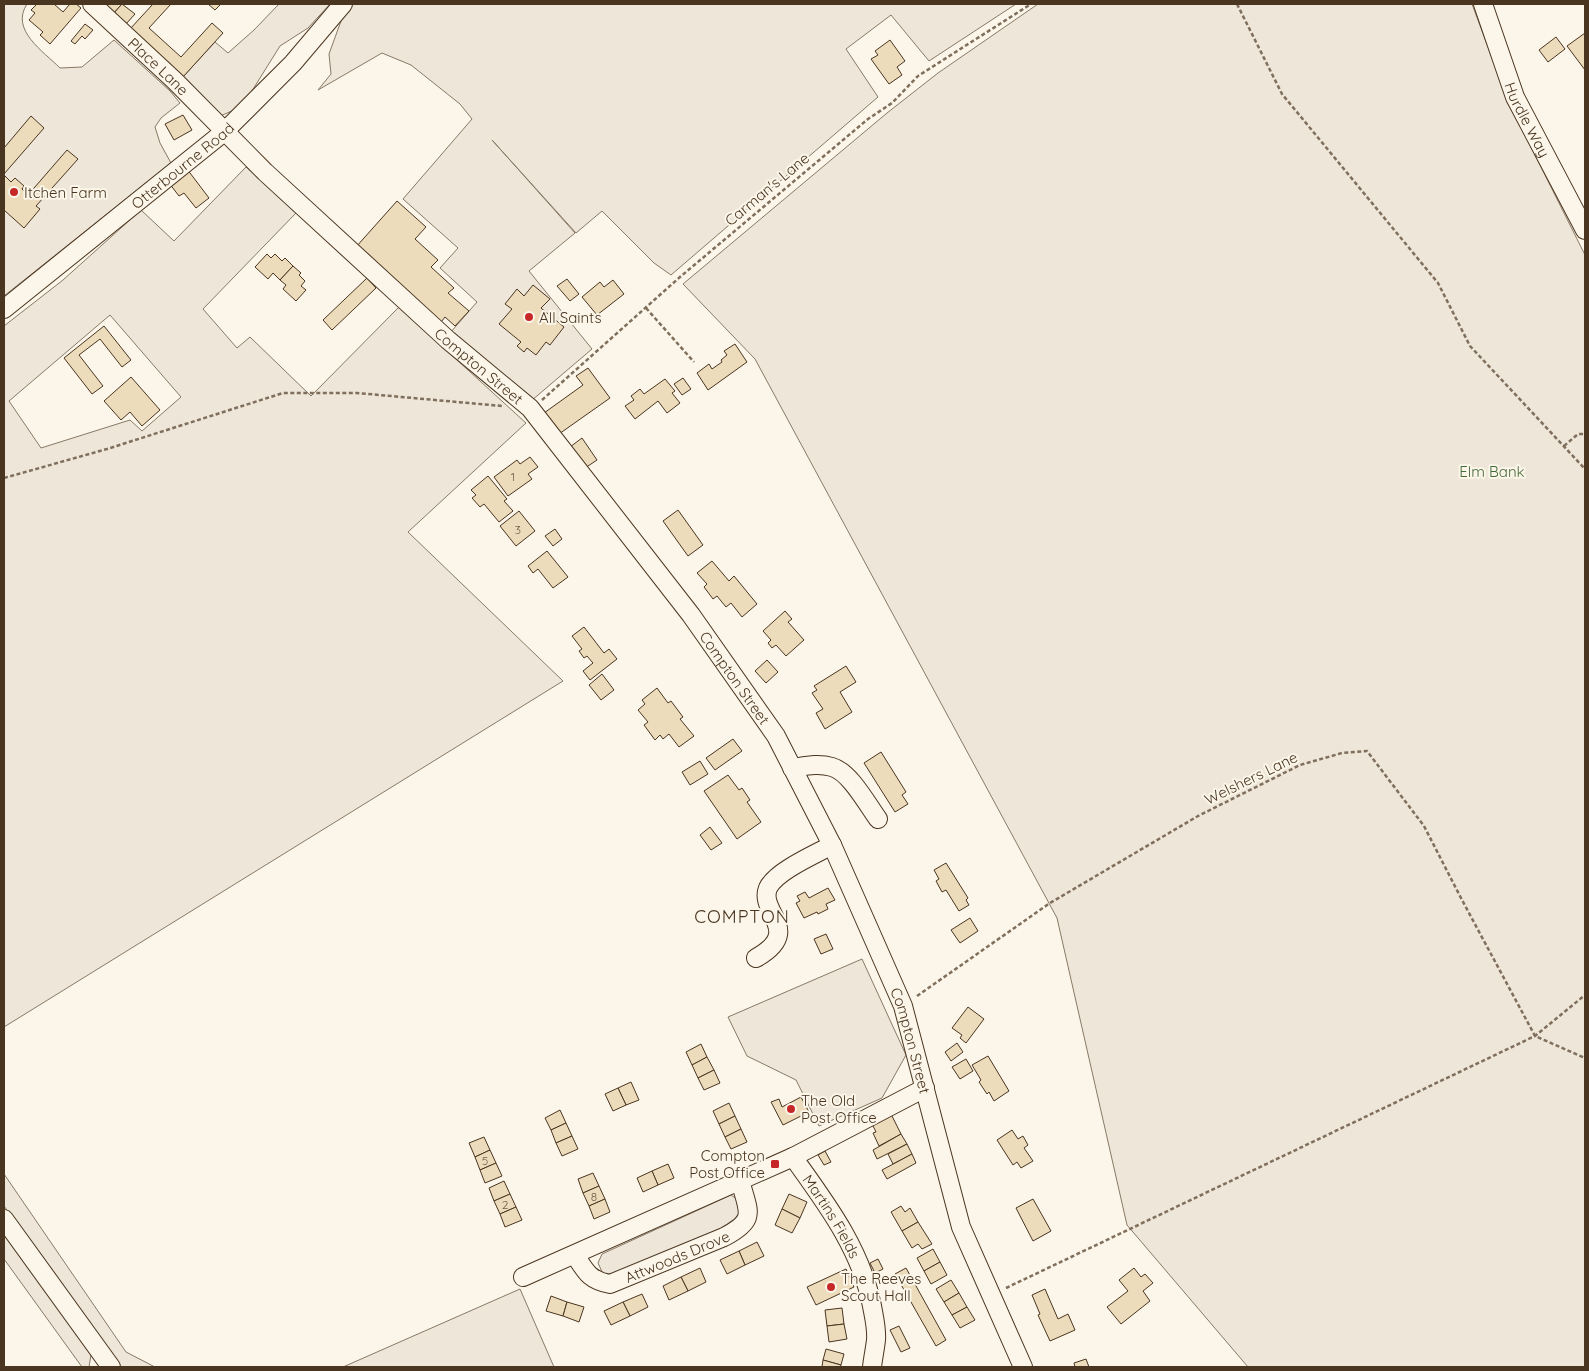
<svg xmlns="http://www.w3.org/2000/svg" width="1589" height="1371" viewBox="0 0 1589 1371" font-family="Quicksand,sans-serif">
<style>
.green{fill:#ede6d9;stroke:#887966;fill-rule:evenodd}
.building{fill:#ecdcbc;stroke:#4a3520}
.lines{fill:none;stroke-linecap:round;stroke-linejoin:round}
.minor-casing{stroke:#4a3520;stroke-width:20}
.path{stroke:#7f6f5c;stroke-width:2.5;stroke-dasharray:4 2.5;stroke-linecap:butt}
.minor{stroke:#fbf6e9;stroke-width:18}
.poi-dot{fill:#c62828;stroke:#fbf6e9;stroke-width:2}
.labels{text-anchor:middle;dominant-baseline:central;stroke-width:4;stroke-linejoin:round;paint-order:stroke}
.number-label{font-size:12px;fill:#725f47}
.street-label{font-size:15px;fill:#4a3520;stroke:#fbf6e9}
.poi-label{font-size:15px;fill:#4a3520;stroke:#fbf6e9;text-anchor:start}
.park-label{font-size:15px;fill:#436837;stroke:#fbf6e9}
.quarter-label{font-size:18px;letter-spacing:1px;fill:#4a3520;stroke:#fbf6e9}
</style>
<rect width="100%" height="100%" fill="#fbf6e9"/>
<g class="green">
<path d="M4,4H27C10,30 43,51 60,68L82,67L114,40L170,91L180,103L161,118L155,127L160,143L171,163L4,296Z"/>
<path d="M279,4H330L308,28L280,46L250,94L234,110L218,117L182,78L215,42L228,53L254,30Z"/>
<path d="M353,4H1016L929,61L891,15L846,49L878,97L671,275L654,263L602,211L576,233L492,140L575,233L529,271L592,349L531,401L450,333L477,302L440,268L458,248L403,199L472,119L460,104L411,65L382,53L318,90L331,74L329,54L341,21Z"/>
<path d="M1038,4H1472L1508,101L1585,255V1367H1248L1127,1225L1057,918L755,359L683,284L887,113L938,73Z"/>
<path d="M246,167L296,213L203,309L237,348L250,337L311,396L399,307L526,423L408,532L563,681L4,1027V326L63,280L141,210L174,241ZM110,315L181,397L142,431L130,420L41,448L9,401Z"/>
<path d="M862,959L906,1055L882,1098L819,1126L796,1080L747,1056L728,1017Z"/>
<path d="M4,1174L126,1352L155,1367H118L4,1206Z"/>
<path d="M731,1195L738,1200L742,1207L738,1221L612,1277L603,1274L598,1263L602,1254Z"/>
<path d="M4,1232L91,1355L89,1367H82L4,1259Z"/>
<path d="M520,1289L554,1367H343Z"/>
</g>
<g class="building">
<path d="M37,4H54L63,12L70,4H76L81,8L50,44L40,35L43,32L29,20L35,13L31,10Z"/>
<path d="M101,4H122L113,14Z"/>
<path d="M122,4L135,14L126,24L113,14Z"/>
<path d="M153,4H171L149,28L181,57L212,23L223,33L182,78L130,29Z"/>
<path d="M208,4H221L215,10Z"/>
<path d="M85,24L93,30L85,39L82,36L75,44L71,41Z"/>
<path d="M1585,33V70L1567,46Z"/>
<path d="M1556,37L1565,49L1548,62L1539,50Z"/>
<path d="M890,40L905,61L897,67L902,75L889,84L871,59L878,55L875,51Z"/>
<path d="M183,115L192,130L174,140L165,124Z"/>
<path d="M31,116L44,128L4,174V148Z"/>
<path d="M67,150L78,159L36,206L40,209L24,228L4,210V175L11,182L15,178L24,186L22,189L28,195Z"/>
<path d="M187,169L209,198L196,208L184,193L179,196L169,183Z"/>
<path d="M397,201L426,227L415,239L438,260L431,267L454,288L448,293L469,311L455,326L445,317L441,322L356,247Z"/>
<path d="M267,254L271,258L275,254L282,261L285,258L293,266L280,280L273,273L268,279L255,267Z"/>
<path d="M293,266L301,273L299,275L305,281L301,286L306,290L296,301L283,289L286,285L280,280Z"/>
<path d="M367,278L376,288L332,330L323,320Z"/>
<path d="M567,279L579,294L570,301L557,286Z"/>
<path d="M613,280L624,294L597,315L582,297L600,282L604,287Z"/>
<path d="M533,285L550,299L541,308L564,327L550,345L546,342L536,355L527,348L524,352L517,346L521,342L499,324L512,309L505,304L517,289L524,296Z"/>
<path d="M104,326L131,360L122,367L100,339L79,355L103,386L92,394L64,358Z"/>
<path d="M735,344L747,362L708,390L697,373L709,364L712,369L722,362L721,360L727,355L724,351Z"/>
<path d="M588,368L610,398L559,434L544,413L583,385L576,376Z"/>
<path d="M131,377L160,410L142,426L130,412L121,420L104,401Z"/>
<path d="M683,378L691,389L682,395L674,384Z"/>
<path d="M665,379L675,391L672,393L680,403L667,413L658,401L635,419L625,406L634,400L631,396L640,389L644,394Z"/>
<path d="M582,438L597,460L585,468L570,447Z"/>
<path d="M530,457L538,467L528,474L532,479L508,496L494,477L517,460L520,464Z"/>
<path d="M488,476L507,499L504,501L513,511L499,522L484,504L480,507L472,498L476,495L471,490Z"/>
<path d="M678,510L703,545L688,556L663,521Z"/>
<path d="M519,511L535,531L516,546L500,526Z"/>
<path d="M555,529L562,539L553,546L545,536Z"/>
<path d="M547,551L568,577L553,588L538,569L533,573L528,566Z"/>
<path d="M712,561L729,581L734,576L757,604L742,617L731,603L726,607L717,596L713,599L704,587L707,584L697,573Z"/>
<path d="M785,611L792,619L788,622L804,640L786,656L776,645L772,648L768,643L771,640L763,631Z"/>
<path d="M584,627L604,653L609,649L617,659L590,680L583,671L593,663L587,656L584,658L579,651L582,649L572,636Z"/>
<path d="M767,660L778,672L766,683L755,671Z"/>
<path d="M846,666L856,682L840,692L852,712L825,729L816,713L823,709L812,693L817,690L814,686Z"/>
<path d="M602,674L614,690L601,700L589,685Z"/>
<path d="M657,688L668,703L671,701L683,717L680,719L694,736L679,747L669,734L663,739L660,735L655,740L644,725L648,722L638,710L645,704L642,700Z"/>
<path d="M733,739L742,751L715,770L706,758Z"/>
<path d="M881,752L906,792L902,795L908,804L895,812L864,763Z"/>
<path d="M700,761L708,774L690,785L682,772Z"/>
<path d="M728,775L739,790L742,788L750,800L747,802L761,822L737,839L704,791Z"/>
<path d="M710,827L722,843L711,850L700,835Z"/>
<path d="M946,863L968,898L966,900L969,905L959,911L946,890L942,892L936,881L939,879L934,870Z"/>
<path d="M828,888L835,900L826,904L828,909L818,914L817,912L804,918L796,903L800,901L797,896L805,892L809,898Z"/>
<path d="M970,918L978,931L960,943L951,930Z"/>
<path d="M826,934L833,949L821,954L814,939Z"/>
<path d="M968,1007L984,1019L966,1043L960,1038L962,1035L952,1028Z"/>
<path d="M957,1043L963,1052L951,1061L945,1052Z"/>
<path d="M701,1044L707,1057L692,1065L686,1052Z"/>
<path d="M988,1056L1009,1091L994,1101L989,1092L987,1094L979,1082L981,1080L972,1065Z"/>
<path d="M707,1057L714,1070L698,1078L692,1065Z"/>
<path d="M966,1059L973,1071L960,1079L952,1067Z"/>
<path d="M714,1070L720,1083L704,1090L698,1078Z"/>
<path d="M631,1082L639,1100L626,1105L618,1088Z"/>
<path d="M618,1088L626,1105L613,1111L605,1094Z"/>
<path d="M801,1097L809,1112L783,1125L771,1102L779,1099L782,1107Z"/>
<path d="M729,1103L735,1116L719,1124L713,1111Z"/>
<path d="M560,1110L566,1123L551,1130L545,1118Z"/>
<path d="M891,1114L901,1134L879,1146L873,1133L876,1132L872,1124Z"/>
<path d="M735,1116L741,1129L725,1137L719,1124Z"/>
<path d="M566,1123L572,1136L556,1143L551,1130Z"/>
<path d="M741,1129L747,1142L731,1149L725,1137Z"/>
<path d="M1012,1130L1018,1139L1023,1136L1028,1145L1024,1148L1033,1161L1021,1168L1017,1162L1013,1165L997,1140Z"/>
<path d="M901,1134L907,1144L877,1159L873,1150Z"/>
<path d="M572,1136L578,1149L562,1156L556,1143Z"/>
<path d="M484,1137L490,1150L475,1157L469,1143Z"/>
<path d="M907,1144L912,1154L893,1164L888,1154Z"/>
<path d="M490,1150L496,1163L480,1170L475,1157Z"/>
<path d="M825,1151L831,1162L824,1165L818,1155Z"/>
<path d="M912,1154L916,1163L887,1179L882,1170Z"/>
<path d="M496,1163L502,1176L485,1183L480,1170Z"/>
<path d="M668,1164L674,1178L658,1185L652,1171Z"/>
<path d="M652,1171L658,1185L643,1192L637,1178Z"/>
<path d="M593,1173L599,1186L583,1193L578,1179Z"/>
<path d="M504,1181L510,1194L494,1201L489,1188Z"/>
<path d="M599,1186L605,1199L589,1206L583,1193Z"/>
<path d="M510,1194L516,1207L500,1214L494,1201Z"/>
<path d="M789,1194L807,1202L800,1218L782,1209Z"/>
<path d="M605,1199L610,1212L594,1219L589,1206Z"/>
<path d="M1033,1199L1051,1231L1033,1241L1016,1208Z"/>
<path d="M901,1206L905,1212L910,1208L918,1222L902,1231L891,1212Z"/>
<path d="M516,1207L522,1220L505,1227L500,1214Z"/>
<path d="M782,1209L800,1218L792,1233L775,1225Z"/>
<path d="M918,1222L932,1244L922,1249L918,1244L912,1248L902,1231Z"/>
<path d="M757,1242L764,1256L745,1265L739,1251Z"/>
<path d="M933,1249L940,1262L924,1271L917,1258Z"/>
<path d="M739,1251L745,1265L727,1274L720,1260Z"/>
<path d="M878,1259L883,1269L875,1273L870,1263Z"/>
<path d="M940,1262L947,1275L931,1284L924,1271Z"/>
<path d="M700,1268L706,1282L688,1291L681,1277Z"/>
<path d="M906,1268L946,1340L936,1346L895,1274Z"/>
<path d="M1134,1268L1141,1277L1145,1274L1153,1283L1143,1291L1150,1301L1121,1324L1107,1307L1128,1291L1119,1280Z"/>
<path d="M846,1269L854,1287L816,1305L807,1287Z"/>
<path d="M681,1277L688,1291L669,1300L663,1286Z"/>
<path d="M951,1280L959,1293L944,1302L936,1289Z"/>
<path d="M1045,1289L1058,1319L1068,1314L1075,1330L1050,1341L1038,1315L1040,1314L1032,1295Z"/>
<path d="M959,1293L967,1307L952,1315L944,1302Z"/>
<path d="M642,1294L648,1307L630,1316L623,1302Z"/>
<path d="M551,1296L567,1302L563,1316L546,1311Z"/>
<path d="M567,1302L584,1307L579,1322L563,1316Z"/>
<path d="M623,1302L630,1316L611,1325L604,1311Z"/>
<path d="M967,1307L975,1320L960,1328L952,1315Z"/>
<path d="M842,1308L844,1324L827,1326L825,1310Z"/>
<path d="M844,1324L847,1339L829,1342L827,1326Z"/>
<path d="M899,1326L910,1348L901,1352L890,1330Z"/>
<path d="M826,1349L844,1354L841,1365L823,1360Z"/>
<path d="M1086,1359L1089,1367H1075L1074,1363Z"/>
<path d="M823,1360L841,1365L840,1367H822Z"/>
</g>
<g class="lines">
<g class="minor-casing">
<g id="minor">
<path id="s1" d="M92,4L175,81L265,172L448,340L530,408L691,615L776,736L832,845L903,1006L961,1227L1023,1367"/>
<path id="s2" d="M1483,4L1515,97L1585,230"/>
<path id="s3" d="M4,309L224,132L293,63L343,4"/>
<path d="M792,768C806,766 818,763 832,767C850,772 867,804 878,819"/>
<path d="M756,958C804,931 758,912 768,888C776,871 816,854 832,845"/>
<path id="s4" d="M793,1157C826,1203 861,1249 872,1306C874,1317 877,1329 876,1340C875,1349 873,1358 872,1367"/>
<path d="M4,1219L111,1367"/>
<path id="s5" d="M575,1255C586,1272 589,1280 610,1284L724,1237C758,1219 748,1212 740,1180"/>
<path d="M523,1277L793,1157L925,1088"/>
</g>
</g>
<g class="path">
<path d="M1237,4L1282,94L1438,283L1470,346L1585,469"/>
<path d="M646,308L694,362"/>
<path d="M542,400L680,277L868,119L892,103L918,76L1031,4"/>
<path d="M1564,446L1578,434H1585"/>
<path d="M4,478L107,449L283,393H357L502,406"/>
<path d="M917,996L1050,903L1198,816L1300,765L1342,753L1367,751L1424,826L1462,900L1535,1036L1585,1058"/>
<path d="M1006,1288L1535,1036L1585,995"/>
</g>
<use href="#minor" class="minor"/>
</g>
<g class="poi-dot">
<circle cx="14" cy="192" r="5"/>
<circle cx="529" cy="317" r="5"/>
<circle cx="791" cy="1109" r="5"/>
<rect x="770" y="1159" width="10" height="10" rx="2.5"/>
<circle cx="831" cy="1287" r="5"/>
</g>
<g class="labels">
<g class="number-label">
<text x="513" y="476">1</text>
<text x="518" y="529">3</text>
<text x="485" y="1160">5</text>
<text x="594" y="1196">8</text>
<text x="505" y="1204">2</text>
</g>
<g class="street-label">
<text stroke="none"><textPath href="#s1" startOffset="91">Place Lane</textPath></text>
<text stroke="none"><textPath href="#s2" startOffset="124">Hurdle Way</textPath></text>
<text stroke="none"><textPath href="#s3" startOffset="229">Otterbourne Road</textPath></text>
<text transform="translate(767 189) rotate(-40)">Carman's Lane</text>
<text stroke="none"><textPath href="#s1" startOffset="530">Compton Street</textPath></text>
<text stroke="none"><textPath href="#s1" startOffset="935">Compton Street</textPath></text>
<text transform="translate(1251 778) rotate(-26)">Welshers Lane</text>
<text stroke="none"><textPath href="#s1" startOffset="1340">Compton Street</textPath></text>
<text stroke="none"><textPath href="#s4" startOffset="71">Martins Fields</textPath></text>
<text stroke="none"><textPath href="#s5" startOffset="120">Attwoods Drove</textPath></text>
</g>
<g class="poi-label">
<text x="24" y="192">Itchen Farm</text>
<text x="539" y="317">All Saints</text>
<text x="801" y="1100">The Old<tspan x="801" dy="17">Post Office</tspan></text>
<text x="765" y="1155" text-anchor="end">Compton<tspan x="765" dy="17">Post Office</tspan></text>
<text x="841" y="1278">The Reeves<tspan x="841" dy="17">Scout Hall</tspan></text>
</g>
<g class="park-label">
<text x="1492" y="471">Elm Bank</text>
</g>
<g class="quarter-label">
<text x="742" y="916">COMPTON</text>
</g>
</g>
<rect width="1589" height="1371" fill="none" stroke="#4a3520" stroke-width="10"/>
</svg>
